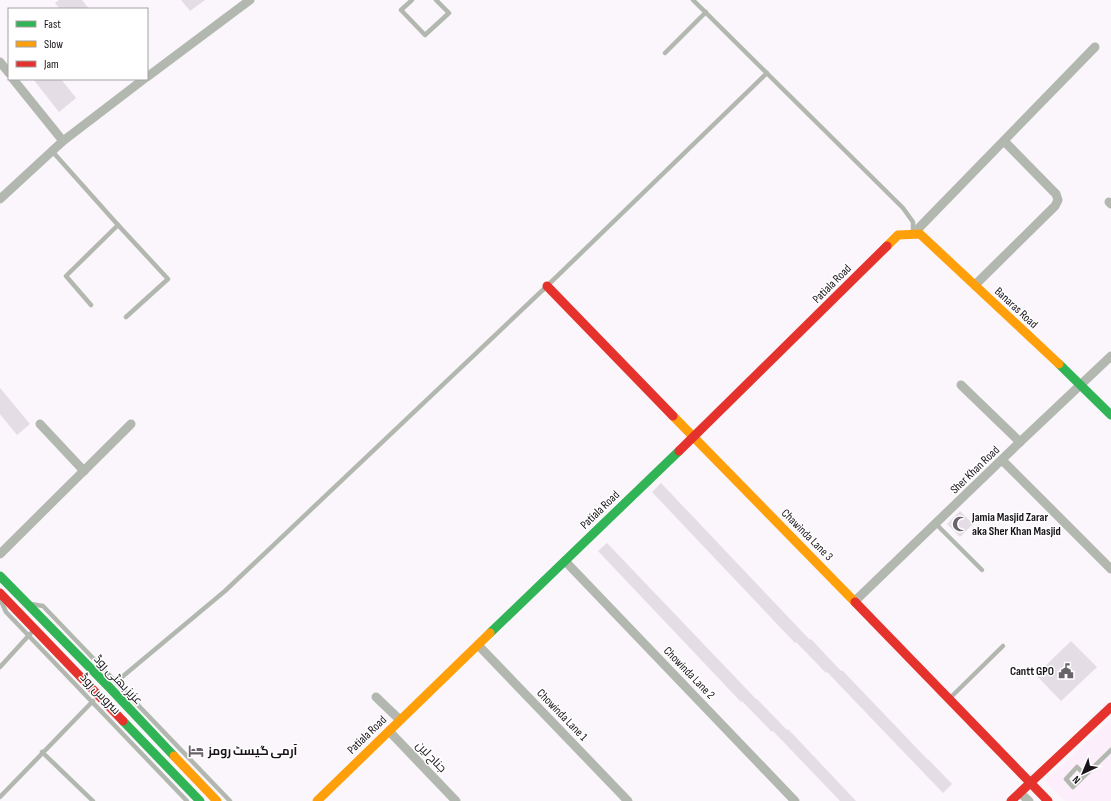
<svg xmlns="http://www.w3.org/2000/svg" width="1111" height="801" viewBox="0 0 1111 801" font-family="'Sofia Sans Condensed',Cairo,sans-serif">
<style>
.built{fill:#fceefa}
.building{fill:#e5dde5}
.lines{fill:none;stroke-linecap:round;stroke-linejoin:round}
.lane{stroke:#b2b8af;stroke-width:4.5}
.street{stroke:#b2b8af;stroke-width:9}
.fast{stroke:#30b455;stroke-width:9}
.slow{stroke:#ff9f0a;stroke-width:9}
.jam{stroke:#e5322d;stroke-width:9}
.labels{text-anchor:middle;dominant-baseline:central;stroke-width:3;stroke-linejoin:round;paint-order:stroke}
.street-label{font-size:12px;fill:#191419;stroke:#fff}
.poi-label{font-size:12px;font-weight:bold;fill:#191419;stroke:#fff;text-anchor:start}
</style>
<rect width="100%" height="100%" fill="#fbf6fb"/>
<path class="built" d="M1111,720V801H1065L1045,781Z"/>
<g class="building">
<path d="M59,0H82L89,9H60L55,3Z"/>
<path d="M181,0H205L190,11Z"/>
<path d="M33,79H61L76,98L59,112Z"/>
<path d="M0,388L30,424L17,435L0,414Z"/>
<path d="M661,483L810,640L811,639L841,671L842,670L928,760V759L952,784L943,793L827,672L826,673L796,642L795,643L652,492Z"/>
<path d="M960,511L973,524L960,537L947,524Z"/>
<path d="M607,543L756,699H757L787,730L788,729L856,801H840L773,731L772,732L742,701L741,702L598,551Z"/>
<path d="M1071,641L1097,667L1061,701L1036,675Z"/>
</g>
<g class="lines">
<g class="lane">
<path d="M412,0L401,10L425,35L449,13L436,0"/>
<path d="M693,0L903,208L913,222V232"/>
<path d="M665,53L706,12"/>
<path d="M52,151L118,225L168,279L126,317"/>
<path d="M91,305L66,276L118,225"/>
<path d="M936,524L982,570"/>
<path d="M1,601L6,612L187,801"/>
<path d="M31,604L43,606L230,801"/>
<path d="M0,667L31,633"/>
<path d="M116,682L225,591L547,286L767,73"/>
<path d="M950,698L1003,646"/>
<path d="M42,752L93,801"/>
<path d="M1085,775L1077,767L1066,779L1073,787L1111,750"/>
<path d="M0,797L93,701"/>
</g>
<g class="street">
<path d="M0,62L9,73"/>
<path d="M147,77L250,0"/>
<path d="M13,79L63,141"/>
<path d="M0,199L63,141L144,79"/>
<path d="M1109,202L1111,204"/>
<path d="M913,234L1095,47"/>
<path d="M975,285L1055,206L1058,200L1056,194L1004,141"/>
<path d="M961,385L1020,442"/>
<path d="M40,424L84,471"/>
<path d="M1002,460L1111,569"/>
<path d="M0,554L131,424"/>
<path d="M565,561L795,801"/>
<path d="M855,601L1020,442L1111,356"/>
<path d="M478,645L628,801"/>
<path d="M376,697L400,720"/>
<path d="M389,731L456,801"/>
<path d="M1020,793L1029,801"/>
</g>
<g class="fast">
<path d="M1059,364L1111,415"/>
<path d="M0,576L109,687L174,756"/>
<path d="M490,633L679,451"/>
<path d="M123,721L200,801"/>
</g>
<g class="slow">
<path d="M887,246L898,235L920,234L1059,364"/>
<path d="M673,416L855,602"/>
<path d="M174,756L217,801"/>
<path d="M317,801L490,633"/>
</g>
<g class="jam">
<path d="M547,286L673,416"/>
<path d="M679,451L887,246"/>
<path d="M0,593L123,721"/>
<path d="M855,602L1048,801"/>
<path d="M1011,801L1111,707"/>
</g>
</g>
<defs>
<g id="mosque-bare" transform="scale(1.2)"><path d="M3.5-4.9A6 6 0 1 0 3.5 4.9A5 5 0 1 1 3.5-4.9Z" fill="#686368" stroke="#fff" stroke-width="2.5" paint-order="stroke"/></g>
<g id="civic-bare" transform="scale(1.2)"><path d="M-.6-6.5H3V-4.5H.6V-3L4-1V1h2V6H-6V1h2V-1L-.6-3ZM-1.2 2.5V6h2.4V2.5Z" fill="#686368" stroke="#fff" stroke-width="2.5" paint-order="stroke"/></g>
<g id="hotel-bare" transform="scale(1.2)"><path d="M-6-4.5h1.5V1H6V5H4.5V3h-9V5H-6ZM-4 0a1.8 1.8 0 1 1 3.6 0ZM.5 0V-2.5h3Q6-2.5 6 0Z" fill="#686368" stroke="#fff" stroke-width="2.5" paint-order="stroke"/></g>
</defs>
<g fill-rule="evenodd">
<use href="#mosque-bare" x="960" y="524"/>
<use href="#civic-bare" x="1066" y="671"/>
<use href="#hotel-bare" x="196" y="751"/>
</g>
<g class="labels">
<g class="street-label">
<text transform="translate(832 284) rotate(-45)">Patiala Road</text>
<text transform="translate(1016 308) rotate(43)">Banaras Road</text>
<text transform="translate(975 470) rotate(-44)">Sher Khan Road</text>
<text transform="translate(600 510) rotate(-44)">Patiala Road</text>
<text transform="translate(807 535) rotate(45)">Chawinda Lane 3</text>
<text transform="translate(689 673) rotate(46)">Chowinda Lane 2</text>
<text transform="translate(118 680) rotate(46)">عزیز بھٹی روڈ</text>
<text transform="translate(100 694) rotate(46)">سروس روڈ</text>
<text transform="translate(562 715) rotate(46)">Chowinda Lane 1</text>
<text transform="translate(367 735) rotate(-44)">Patiala Road</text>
<text transform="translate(431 757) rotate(46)">جناح لین</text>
</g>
<g class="poi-label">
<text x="972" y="517">Jamia Masjid Zarar<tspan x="972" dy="14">aka Sher Khan Masjid</tspan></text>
<text x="1054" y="671" text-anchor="end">Cantt GPO</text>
<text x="208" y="751">آرمی گیسٹ رومز</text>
</g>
</g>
<rect x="8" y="8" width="140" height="72" fill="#ffffff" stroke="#a3a1a3"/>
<rect x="16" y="21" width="20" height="6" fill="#30b455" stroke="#a3a1a3"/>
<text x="44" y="28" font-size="12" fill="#191419">Fast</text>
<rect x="16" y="41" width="20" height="6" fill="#ff9f0a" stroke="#a3a1a3"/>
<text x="44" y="48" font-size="12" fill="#191419">Slow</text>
<rect x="16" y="61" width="20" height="6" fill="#e5322d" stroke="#a3a1a3"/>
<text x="44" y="68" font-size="12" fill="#191419">Jam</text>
<g transform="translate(1083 773) rotate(224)" stroke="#ffffff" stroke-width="3" paint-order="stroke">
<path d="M0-3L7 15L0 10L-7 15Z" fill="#191419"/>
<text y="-6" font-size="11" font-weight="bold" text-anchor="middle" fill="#191419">N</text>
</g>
</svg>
